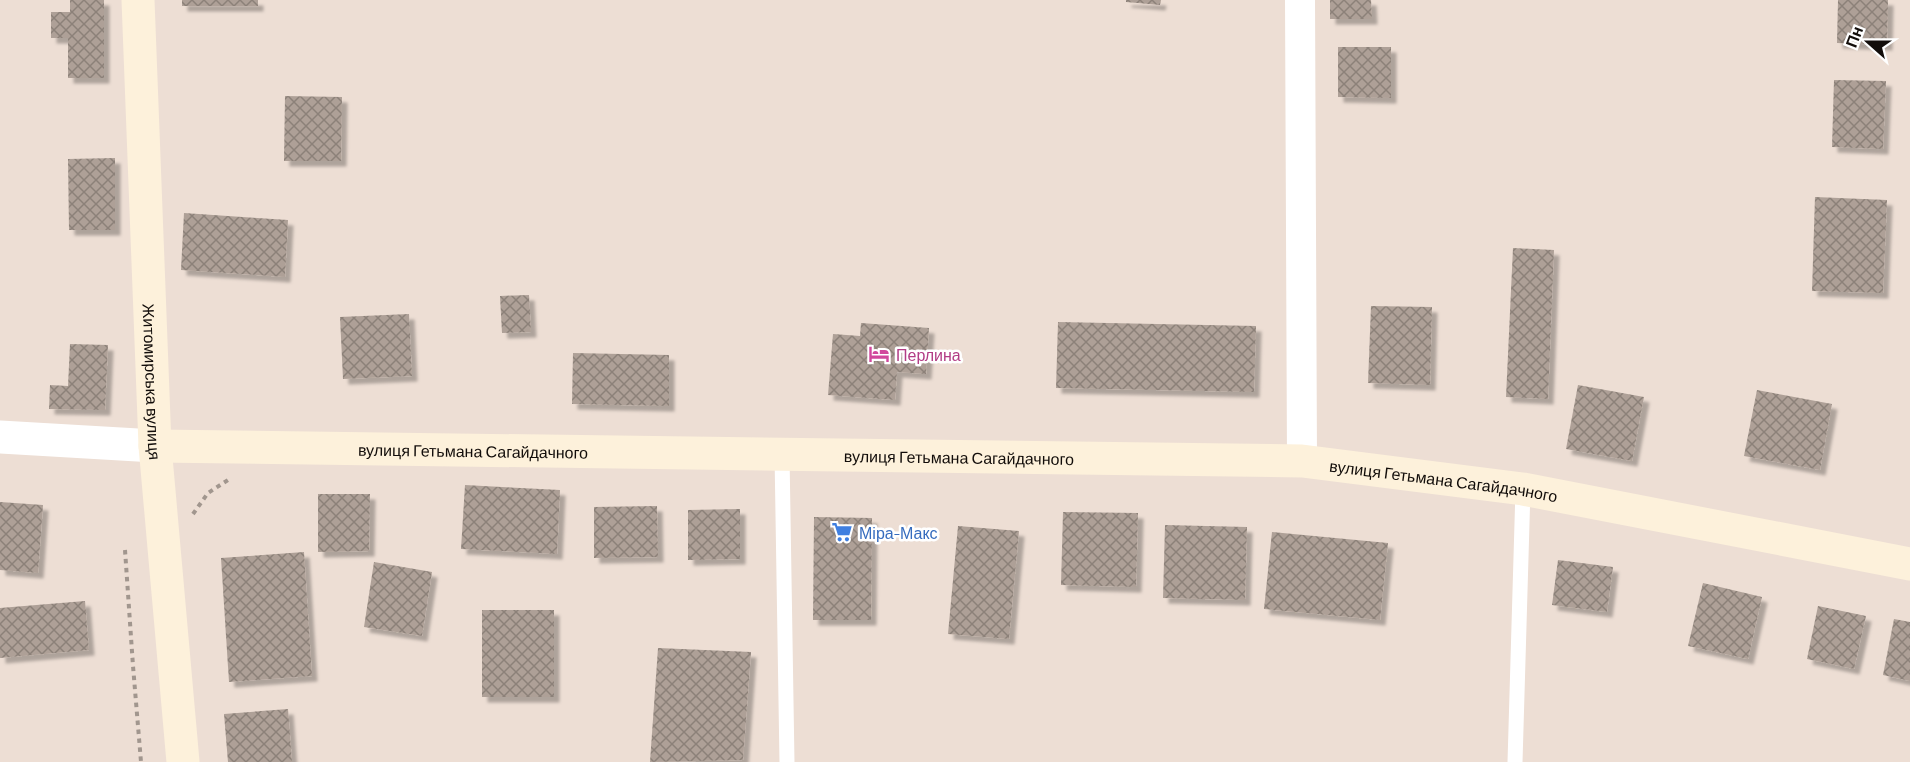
<svg xmlns="http://www.w3.org/2000/svg" width="1910" height="762" viewBox="0 0 1910 762" font-family="Barlow,sans-serif">
<style>
.building{fill:url(#building-cross-hatch);filter:url(#shadow)}
.lines{fill:none;stroke-linecap:round;stroke-linejoin:round}
.path{stroke:#a1968e;stroke-width:4;stroke-dasharray:4.5 4.5;stroke-linecap:butt}
.service{stroke:#fff;stroke-width:15}
.minor{stroke:#fff;stroke-width:30}
.tertiary{stroke:#fff;stroke-width:33}
.secondary{stroke:#fdf1db;stroke-width:33}
.labels{text-anchor:middle;dominant-baseline:central;stroke-width:5;stroke-linejoin:round;paint-order:stroke}
.hotel-label{font-size:16px;fill:#b23c85;stroke:#fff;text-anchor:start}
.street-label{font-size:16px;fill:#120d0a;stroke:#fff}
.shop-label{font-size:16px;fill:#366cbe;stroke:#fff;text-anchor:start}
</style>
<defs>
<pattern id="building-cross-hatch" width="8" height="8" patternUnits="userSpaceOnUse" patternTransform="scale(1.5)"><rect width="8" height="8" fill="#aea097"/><path d="M0 0l8 8M0 8l8-8" fill="none" stroke="#8c8179"/></pattern>
<filter id="shadow"><feDropShadow dx="5.5" dy="5.5" stdDeviation="1.5" flood-color="#0004"/></filter>
</defs>
<rect width="100%" height="100%" fill="#edded4"/>
<g class="building">
<path d="M70,0H104V78H68V38H51V12H70Z"/>
<rect x="182" y="0" width="76" height="6"/>
<path d="M1126,0H1161L1160,5L1126,2Z"/>
<path d="M1330,0H1371L1372,19H1330Z"/>
<path d="M1838,0H1888L1887,45L1837,43Z"/>
<path d="M1338,47H1391V98L1338,97Z"/>
<path d="M1834,80L1886,81L1883,149L1832,147Z"/>
<path d="M285,96L342,97L341,161H284Z"/>
<path d="M115,158V230H69L68,159Z"/>
<path d="M1815,197L1887,200L1883,293L1812,291Z"/>
<path d="M184,213L288,220L285,277L181,270Z"/>
<path d="M1513,248L1554,250L1548,399L1506,397Z"/>
<path d="M529,295L531,332L502,333L500,296Z"/>
<path d="M1371,306L1432,307L1430,385L1368,383Z"/>
<path d="M409,314L412,376L343,379L340,317Z"/>
<path d="M1058,322L1256,326L1254,392L1056,388Z"/>
<path d="M861,323L929,328L926,374L897,372L895,400L828,395L833,334L860,336Z"/>
<path d="M70,344L108,345L105,410L49,409L50,385L68,386Z"/>
<path d="M573,353L669,355V406L572,404Z"/>
<path d="M1578,385L1644,397L1632,461L1566,449Z"/>
<path d="M1757,390L1832,404L1820,470L1744,456Z"/>
<path d="M465,485L560,490L557,554L461,549Z"/>
<path d="M318,494H370L369,551L318,552Z"/>
<path d="M0,502L43,505L38,573L0,570Z"/>
<path d="M657,506L658,557L594,558V507Z"/>
<path d="M740,509V559L688,560V510Z"/>
<path d="M1063,512L1138,513L1136,587L1061,585Z"/>
<path d="M814,517L872,518L871,620H813Z"/>
<path d="M1165,525L1247,527L1245,600L1163,598Z"/>
<path d="M958,526L1019,531L1009,639L948,634Z"/>
<path d="M1272,532L1388,543L1380,620L1264,609Z"/>
<path d="M304,552L312,676L229,682L221,558Z"/>
<path d="M1558,560L1613,567L1607,612L1552,605Z"/>
<path d="M374,562L432,572L422,636L364,627Z"/>
<path d="M1703,583L1762,597L1748,659L1688,646Z"/>
<path d="M85,601L89,650L0,658V608Z"/>
<path d="M1818,606L1866,616L1854,669L1807,659Z"/>
<rect x="482" y="610" width="72" height="87"/>
<path d="M1894,619L1910,622V681L1883,675Z"/>
<path d="M658,648L751,652L743,760L650,762Z"/>
<path d="M288,709L292,762H228L224,714Z"/>
</g>
<g class="lines">
<g class="path">
<path d="M193,514L208,493L228,480"/>
<path d="M125,550L133,666L141,762"/>
</g>
<g class="service">
<path d="M782,454L787,762"/>
<path d="M1515,762L1523,489"/>
</g>
<path class="minor" d="M1300,0L1302,461"/>
<path class="tertiary" d="M0,437L155,446"/>
<g class="secondary">
<path id="s1" d="M138,0L155,446L183,762"/>
<path id="s2" d="M155,446L1302,461L1523,489L1910,564"/>
</g>
</g>
<defs>
<g id="hotel-bare" transform="scale(1.62)"><path d="M-6-4.5h1.5V1H6V5H4.5V3h-9V5H-6ZM-4 0a1.8 1.8 0 1 1 3.6 0ZM.5 0V-2.5h3Q6-2.5 6 0Z" fill="#d1479c" stroke="#fff" stroke-width="2.5" paint-order="stroke"/></g>
<g id="supermarket-bare" transform="scale(1.62)"><path d="M-6-5.5h2.5l.6 2H6L4.5 2H-2.5L-4.4-4H-6ZM-1.5 3.2a1.3 1.3 0 1 0 .1 0ZM3 3.2a1.3 1.3 0 1 0 .1 0Z" fill="#3f7fe0" stroke="#fff" stroke-width="2.5" paint-order="stroke"/></g>
</defs>
<g fill-rule="evenodd">
<use href="#hotel-bare" x="879" y="354"/>
<use href="#supermarket-bare" x="842" y="532"/>
</g>
<g class="labels">
<g class="hotel-label">
<text x="896" y="354">Перлина</text>
</g>
<g class="street-label">
<text stroke="none"><textPath href="#s1" startOffset="382">Житомирська вулиця</textPath></text>
<text stroke="none"><textPath href="#s2" startOffset="318">вулиця Гетьмана Сагайдачного</textPath></text>
<text stroke="none"><textPath href="#s2" startOffset="804">вулиця Гетьмана Сагайдачного</textPath></text>
<text stroke="none"><textPath href="#s2" startOffset="1290">вулиця Гетьмана Сагайдачного</textPath></text>
</g>
<g class="shop-label">
<text x="859" y="532">Міра-Макс</text>
</g>
</g>
<g transform="translate(1868 42) rotate(291)" stroke="#ffffff" stroke-width="4.5" paint-order="stroke">
<path d="M0-4.5L10 22L0 15L-10 22Z" fill="#120d0a"/>
<text y="-9" font-size="16" font-weight="bold" text-anchor="middle" fill="#120d0a">Пн</text>
</g>
</svg>
